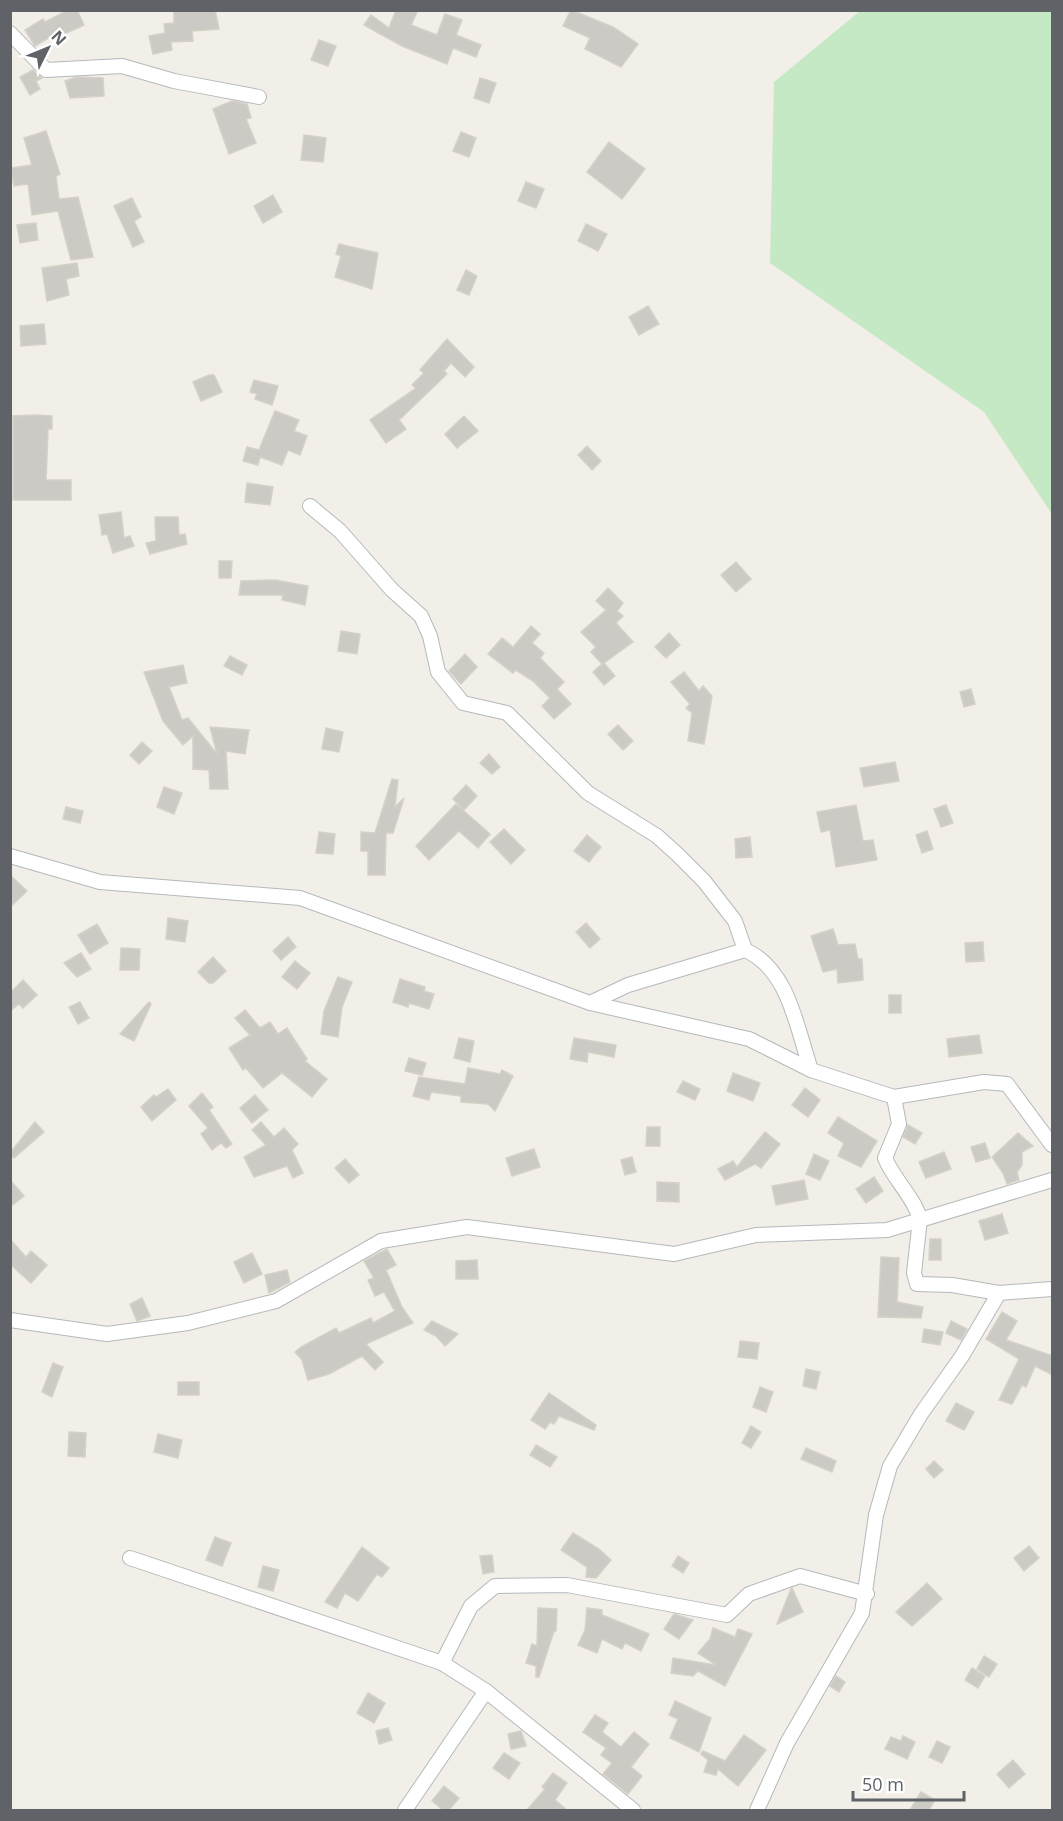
<svg xmlns="http://www.w3.org/2000/svg" width="1063" height="1821" viewBox="0 0 1063 1821" font-family="'Open Sans',sans-serif">
<style>
.green{fill:#c5e8c5}
.building{fill:#cccac5;stroke:#d6d1c6;stroke-width:1.5}
.lines{fill:none;stroke-linecap:round;stroke-linejoin:round}
.minor-casing{stroke:#b5b8bc;stroke-width:16}
.minor{stroke:#fff;stroke-width:14}
</style>
<rect width="100%" height="100%" fill="#f1efe8"/>
<path class="green" d="M860,11H1052V514L984,412L770,263L774,82Z"/>
<g class="building">
<path d="M68,10H77L84,25L57,37L55,34L35,46L25,30L43,19L45,22Z"/>
<path d="M174,10H215L219,29L192,31L193,41L171,42L172,50L153,54L149,36L165,33L164,24L174,23Z"/>
<path d="M396,10H418L411,25L437,35L445,14L462,20L456,35L481,45L476,57L453,48L447,64L402,46L364,25L371,15L389,28Z"/>
<path d="M571,10L613,27L638,44L621,67L585,49L590,38L563,26Z"/>
<path d="M319,40L336,46L328,66L311,60Z"/>
<path d="M33,70L42,78L36,81L40,89L30,95L20,77Z"/>
<path d="M76,77L103,78L104,96L70,98L65,81Z"/>
<path d="M480,78L496,83L489,103L474,98Z"/>
<path d="M232,101L247,104L251,118L246,119L256,143L229,154L213,109Z"/>
<path d="M46,131L60,174L56,176L59,199L78,197L93,257L71,260L58,211L32,215L28,184L14,186L11,168L32,165L24,138Z"/>
<path d="M461,132L476,138L469,157L453,151Z"/>
<path d="M304,135L326,138L323,162L301,160Z"/>
<path d="M609,142L645,169L622,199L587,172Z"/>
<path d="M526,182L544,189L536,208L518,201Z"/>
<path d="M273,195L282,212L263,223L254,206Z"/>
<path d="M132,198L141,217L134,221L144,242L133,247L114,206Z"/>
<path d="M36,223L38,240L20,243L17,225Z"/>
<path d="M586,224L607,234L598,251L578,241Z"/>
<path d="M339,244L378,253L372,289L335,277L341,256L336,254Z"/>
<path d="M77,263L79,276L66,279L69,295L47,301L42,268Z"/>
<path d="M466,270L477,276L469,295L457,290Z"/>
<path d="M648,306L659,324L639,335L629,317Z"/>
<path d="M44,324L46,344L21,346L20,326Z"/>
<path d="M447,339L474,367L465,377L451,363L444,371L447,374L399,420L406,429L386,443L370,420L416,388L412,385L424,373L420,370Z"/>
<path d="M209,375H214L222,392L201,401L193,382Z"/>
<path d="M254,380L278,386L272,405L255,399L257,394L250,392Z"/>
<path d="M275,411L299,420L294,431L307,436L300,455L288,450L282,465L260,457L258,465L243,461L247,447L259,450Z"/>
<path d="M36,415L52,416V429H48L46,480H71V500H13V416Z"/>
<path d="M464,416L478,431L457,448L445,434Z"/>
<path d="M587,446L601,461L592,470L578,455Z"/>
<path d="M247,483L273,487L270,505L245,502Z"/>
<path d="M121,512L124,538L130,536L134,546L113,553L107,534L102,535L99,515Z"/>
<path d="M155,517H178L179,535L185,534L187,544L150,554L146,543L156,541Z"/>
<path d="M219,561H232L231,578H219Z"/>
<path d="M736,562L751,579L736,592L721,575Z"/>
<path d="M275,580L308,586L305,605L282,600L283,595H239L241,581Z"/>
<path d="M608,588L623,603L617,611L623,616L616,623L633,642L604,663L615,676L604,685L593,672L602,664L591,652L596,647L581,632L606,610L596,601Z"/>
<path d="M531,626L540,634L532,643L544,653L540,658L564,682L557,689L571,704L554,719L542,706L550,698L533,681L516,670L513,673L488,654L502,638L513,647Z"/>
<path d="M341,631L360,634L357,654L338,651Z"/>
<path d="M669,633L680,645L666,658L655,647Z"/>
<path d="M465,654L477,667L461,684L449,671Z"/>
<path d="M230,656L247,665L242,675L224,666Z"/>
<path d="M183,665L187,683L169,687L182,720L188,718L217,754L210,727L249,730L245,754L226,751L228,789H210L209,770L193,769V736L183,745L163,721L144,672Z"/>
<path d="M684,672L699,691L703,686L712,696L704,744L688,741L692,713L686,708L690,704L671,682Z"/>
<path d="M971,689L975,704L964,707L960,692Z"/>
<path d="M618,725L633,741L623,750L608,734Z"/>
<path d="M326,728L343,732L339,752L322,749Z"/>
<path d="M142,742L152,751L139,764L130,755Z"/>
<path d="M489,754L500,767L492,774L480,763Z"/>
<path d="M895,762L899,781L864,787L860,768Z"/>
<path d="M392,779L398,780L395,807L404,798L393,833H386L385,875H368V851H361V832L375,833Z"/>
<path d="M466,785L477,796L464,810L453,799Z"/>
<path d="M164,787L182,793L174,814L157,807Z"/>
<path d="M456,804L490,834L478,848L459,831L429,860L416,846Z"/>
<path d="M856,805L863,841L873,840L877,860L836,867L830,830L821,832L817,812Z"/>
<path d="M946,805L953,823L941,827L934,809Z"/>
<path d="M66,807L83,811L80,823L63,819Z"/>
<path d="M504,829L525,850L511,864L490,842Z"/>
<path d="M927,831L933,849L922,853L916,835Z"/>
<path d="M319,832L335,834L333,854L316,853Z"/>
<path d="M587,835L601,847L589,862L574,851Z"/>
<path d="M750,837L752,857L736,858L735,839Z"/>
<path d="M10,875L27,891L10,907Z"/>
<path d="M168,918L188,921L185,942L166,939Z"/>
<path d="M586,923L600,939L590,948L576,932Z"/>
<path d="M97,924L108,943L90,954L78,935Z"/>
<path d="M833,929L838,945L855,944L858,959H862L863,980L838,983L837,969L823,972L811,936Z"/>
<path d="M288,937L296,947L281,960L273,951Z"/>
<path d="M983,942L984,961L966,962L965,943Z"/>
<path d="M121,948L140,949L139,970H120Z"/>
<path d="M81,953L91,969L77,977L64,963Z"/>
<path d="M213,957L226,971L213,983H209L198,972Z"/>
<path d="M295,961L310,973L297,989L282,977Z"/>
<path d="M338,977L352,982L342,1007L338,1037L321,1034L324,1011Z"/>
<path d="M400,979L425,987L424,991L434,994L429,1009L409,1003L408,1007L393,1002Z"/>
<path d="M23,980L37,995L23,1008L19,1004L10,1011V993Z"/>
<rect x="889" y="995" width="12" height="18"/>
<path d="M80,1002L89,1018L78,1024L69,1007Z"/>
<path d="M149,1002L151,1004L134,1041L120,1034Z"/>
<path d="M245,1010L260,1028L270,1022L278,1034L287,1028L307,1059L305,1061L327,1079L312,1097L282,1073L263,1088L246,1068L243,1070L229,1048L250,1035L235,1018Z"/>
<path d="M979,1035L982,1053L949,1057L947,1039Z"/>
<path d="M459,1038L474,1041L470,1062L454,1058Z"/>
<path d="M574,1038L616,1045L614,1057L588,1052L587,1062L570,1059Z"/>
<path d="M409,1058L426,1063L422,1075L405,1071Z"/>
<path d="M468,1068L500,1074L502,1070L513,1076L495,1111L488,1104L461,1102V1096L431,1092L429,1100L413,1096L419,1077L465,1084Z"/>
<path d="M733,1073L760,1083L753,1101L727,1091Z"/>
<path d="M683,1081L700,1089L695,1100L677,1092Z"/>
<path d="M805,1088L820,1100L808,1117L792,1105Z"/>
<path d="M168,1089L176,1100L152,1121L141,1107L154,1095L156,1097Z"/>
<path d="M202,1093L213,1107L209,1110L232,1144L226,1148L221,1143L212,1150L201,1134L208,1128L189,1106Z"/>
<path d="M255,1095L268,1110L252,1123L240,1108Z"/>
<path d="M838,1117L877,1141L861,1167L838,1156L844,1143L828,1133Z"/>
<path d="M35,1122L44,1132L14,1158L10,1153Z"/>
<path d="M261,1122L274,1137L284,1128L298,1144L292,1150L303,1173L293,1178L287,1166L254,1177L244,1157L266,1145L252,1130Z"/>
<path d="M908,1125L922,1133L915,1144L903,1137Z"/>
<path d="M647,1127H660V1146H646Z"/>
<path d="M765,1132L780,1144L761,1168L755,1164L725,1180L718,1169L733,1161L737,1167Z"/>
<path d="M1018,1133L1033,1146L1022,1152V1165L1017,1172L1019,1180L1007,1184L1003,1173L992,1157Z"/>
<path d="M985,1143L990,1158L976,1162L971,1147Z"/>
<path d="M534,1149L540,1167L512,1176L506,1158Z"/>
<path d="M944,1152L951,1169L926,1178L919,1162Z"/>
<path d="M814,1154L829,1161L820,1180L806,1174Z"/>
<path d="M632,1157L636,1172L625,1175L621,1160Z"/>
<path d="M345,1159L359,1175L349,1183L335,1168Z"/>
<path d="M874,1177L883,1191L866,1203L856,1189Z"/>
<path d="M10,1180L24,1196L10,1207Z"/>
<path d="M804,1180L808,1199L776,1205L772,1186Z"/>
<path d="M657,1182L679,1183V1202L657,1201Z"/>
<path d="M1002,1214L1008,1233L985,1240L979,1221Z"/>
<path d="M10,1239L26,1257L31,1251L47,1265L31,1283L10,1264Z"/>
<path d="M930,1239H941V1260H929Z"/>
<path d="M387,1249L396,1265L386,1270L402,1307L413,1323L366,1344L383,1362L375,1370L362,1356L329,1374L308,1380L302,1360L295,1352L301,1347L336,1328L339,1333L371,1318L373,1323L395,1311L384,1292L375,1296L368,1280L374,1278L364,1261Z"/>
<path d="M252,1253L262,1274L244,1283L234,1262Z"/>
<path d="M881,1257L899,1258L897,1302L923,1307L921,1318L878,1317Z"/>
<path d="M477,1260L478,1279H456V1261Z"/>
<path d="M287,1270L290,1282L269,1293L265,1275Z"/>
<path d="M142,1298L150,1316L137,1321L130,1304Z"/>
<path d="M1002,1312L1017,1321L1006,1340L1053,1356V1375L1035,1366L1026,1387L1022,1385L1012,1404L999,1400L1019,1359L986,1339Z"/>
<path d="M432,1321L458,1334L445,1346L436,1336L424,1330Z"/>
<path d="M951,1321L967,1329L961,1340L946,1333Z"/>
<path d="M924,1329L943,1332L940,1345L922,1342Z"/>
<path d="M740,1341L759,1343L757,1359L738,1357Z"/>
<path d="M53,1363L63,1367L52,1397L42,1392Z"/>
<path d="M806,1369L820,1372L816,1389L803,1386Z"/>
<rect x="178" y="1382" width="21" height="13"/>
<path d="M760,1387L773,1392L766,1412L753,1407Z"/>
<path d="M549,1393L596,1425L594,1430L559,1416L554,1424L550,1422L545,1429L531,1420Z"/>
<path d="M956,1403L974,1412L964,1430L946,1421Z"/>
<path d="M751,1426L761,1432L751,1448L742,1443Z"/>
<path d="M69,1432L86,1433L85,1457L68,1456Z"/>
<path d="M158,1434L182,1440L178,1458L154,1452Z"/>
<path d="M536,1445L557,1457L550,1467L530,1455Z"/>
<path d="M806,1448L836,1461L832,1472L801,1459Z"/>
<path d="M934,1461L943,1470L934,1478L926,1469Z"/>
<path d="M573,1533L599,1549L611,1560L596,1578L586,1577L587,1567L561,1550Z"/>
<path d="M215,1537L231,1543L222,1566L206,1560Z"/>
<path d="M1029,1546L1039,1558L1024,1571L1014,1558Z"/>
<path d="M362,1547L389,1568L382,1577L377,1574L358,1601L345,1593L337,1608L325,1602Z"/>
<path d="M492,1555L494,1572L483,1574L480,1556Z"/>
<path d="M678,1556L689,1563L683,1573L672,1566Z"/>
<path d="M263,1566L279,1570L273,1591L258,1587Z"/>
<path d="M927,1583L942,1599L912,1626L896,1612Z"/>
<path d="M792,1588L803,1612L777,1624L791,1589Z"/>
<path d="M538,1608L557,1609L556,1631H554L539,1677H536V1666L526,1663L532,1644L537,1646Z"/>
<path d="M587,1608L602,1610V1615L649,1634L641,1651L625,1643L622,1649L602,1639L597,1653L578,1645L585,1630Z"/>
<path d="M674,1614L693,1620L679,1639L664,1629Z"/>
<path d="M713,1628L735,1637L738,1629L752,1634L725,1686L698,1671L693,1676L671,1673L673,1658L716,1665L698,1653L710,1639Z"/>
<path d="M984,1656L997,1664L989,1677L977,1669Z"/>
<path d="M972,1668L985,1676L978,1688L965,1680Z"/>
<path d="M836,1676L845,1682L839,1692L830,1686Z"/>
<path d="M368,1693L385,1703L374,1723L357,1713Z"/>
<path d="M675,1701L711,1718L699,1752L670,1738L678,1719L669,1715Z"/>
<path d="M595,1715L608,1723L602,1732L621,1747L634,1732L649,1744L631,1767L642,1776L628,1794L603,1774L612,1763L601,1755L606,1748L583,1732Z"/>
<path d="M388,1728L392,1740L379,1744L376,1731Z"/>
<path d="M521,1731L526,1746L511,1749L508,1734Z"/>
<path d="M744,1735L766,1750L738,1786L718,1769L716,1775L704,1772L708,1760L701,1754L703,1751L725,1761Z"/>
<path d="M903,1736L915,1742L907,1759L885,1749L891,1737L901,1741Z"/>
<path d="M937,1741L950,1747L942,1763L929,1757Z"/>
<path d="M504,1753L520,1763L509,1779L493,1768Z"/>
<path d="M1013,1760L1025,1774L1009,1788L997,1774Z"/>
<path d="M553,1773L567,1783L555,1800L567,1810H527L545,1789L542,1787Z"/>
<path d="M444,1786L459,1798L449,1810H443L432,1801Z"/>
<path d="M921,1792L935,1800L929,1810H910Z"/>
</g>
<g class="lines">
<g class="minor-casing">
<g id="minor">
<path d="M10,33L46,70L122,66L174,81L259,97"/>
<path d="M310,506L340,531L392,590L421,616L430,636L438,672L463,703L507,713L588,793L657,836L677,854L704,881L735,921L745,950"/>
<path d="M10,856L100,882L300,898L590,1003L749,1039L811,1070L894,1097L984,1082L1007,1084L1052,1145"/>
<path d="M590,1003L628,985L745,950C789,969 797,1029 811,1070"/>
<path d="M894,1097L899,1124L885,1158C894,1180 914,1197 920,1219L914,1273L917,1284L952,1285L999,1293L1052,1289"/>
<path d="M10,1320L107,1334L188,1323L276,1301L381,1241L467,1227L674,1254L756,1235L887,1230L1052,1180"/>
<path d="M130,1558L442,1663L486,1691"/>
<path d="M442,1663L471,1606L495,1586L567,1585L727,1615L749,1594L800,1576L867,1594"/>
<path d="M405,1810L486,1691L633,1810"/>
<path d="M757,1810L787,1743L862,1613L876,1515L890,1466L921,1414L962,1356L999,1293"/>
</g>
</g>
<use href="#minor" class="minor"/>
</g>
<rect width="1063" height="1821" fill="none" stroke="#5f6368" stroke-width="24"/>
<g transform="translate(48 48) rotate(47)" stroke="#ffffff" stroke-width="4.5" paint-order="stroke">
<path d="M0-4.5L10 22L0 15L-10 22Z" fill="#5f6368"/>
<text y="-9" font-size="16" font-weight="bold" text-anchor="middle" fill="#5f6368">N</text>
</g>
<path d="M853 1791v9h111v-9" fill="none" stroke="#5f6368" stroke-width="3"/>
<text x="862" y="1791" font-size="18" fill="#5f6368" stroke="#ffffff" stroke-width="4.5" paint-order="stroke">50 m</text>
</svg>
